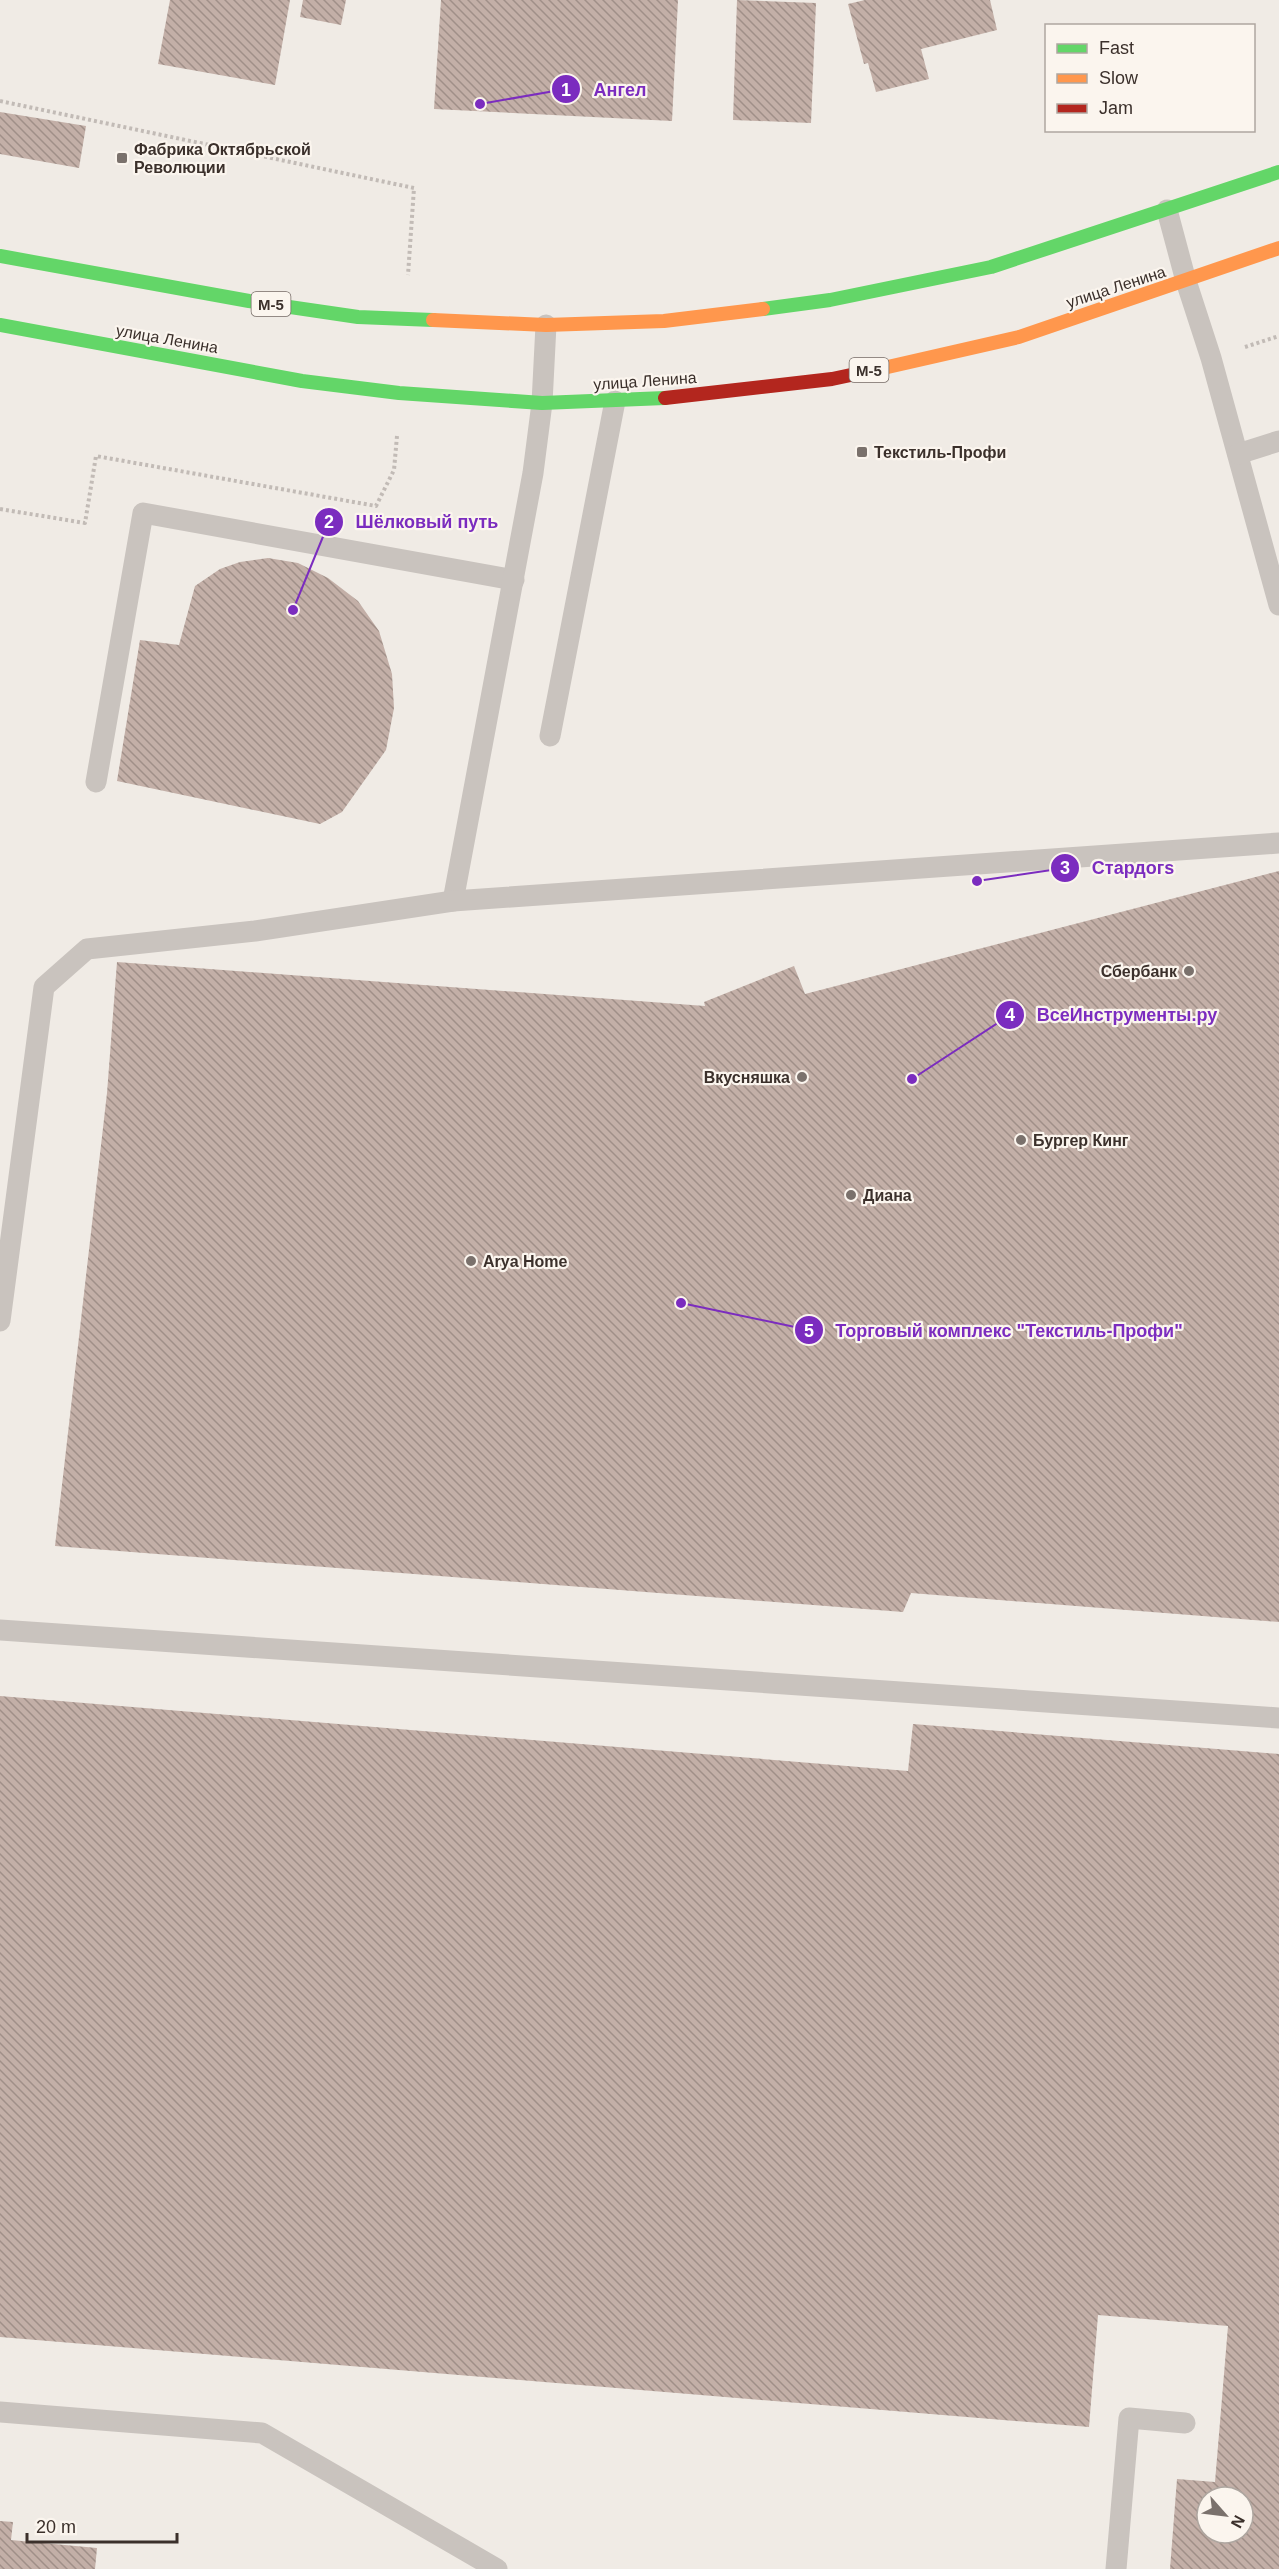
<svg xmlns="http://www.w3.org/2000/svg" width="1279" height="2569" viewBox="0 0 1279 2569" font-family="Arial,sans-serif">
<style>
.building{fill:url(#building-back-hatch);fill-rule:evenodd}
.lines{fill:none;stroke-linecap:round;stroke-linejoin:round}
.path{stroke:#c2bbb6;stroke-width:4;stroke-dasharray:3 3;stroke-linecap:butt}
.lane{stroke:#c9c3be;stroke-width:21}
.fast{stroke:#63d668;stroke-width:14}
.slow{stroke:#ff974d;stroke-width:14}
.jam{stroke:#b3261e;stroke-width:14}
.poi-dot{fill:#7a716c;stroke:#fbf5ee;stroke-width:2}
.labels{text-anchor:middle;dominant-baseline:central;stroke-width:4.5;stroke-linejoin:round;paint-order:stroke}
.shield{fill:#fbf5ee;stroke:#756b66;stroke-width:1.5}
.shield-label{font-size:15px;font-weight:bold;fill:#3b302b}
.poi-label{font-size:16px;font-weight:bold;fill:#3b302b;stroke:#fbf5ee;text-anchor:start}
.street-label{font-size:16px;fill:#3b302b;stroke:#fbf5ee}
.leader{fill:none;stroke:#7b2cbf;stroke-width:2}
.callout-dot{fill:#7b2cbf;stroke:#fbf5ee;stroke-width:2}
.mark-label{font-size:18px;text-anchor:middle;font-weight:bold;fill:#fff}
.callout-label{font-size:18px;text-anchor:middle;font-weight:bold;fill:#7b2cbf;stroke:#fbf5ee;stroke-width:4.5;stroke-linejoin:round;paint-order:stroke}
</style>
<defs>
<pattern id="building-back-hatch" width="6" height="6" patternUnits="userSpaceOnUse" patternTransform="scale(1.5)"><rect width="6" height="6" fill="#c3afa7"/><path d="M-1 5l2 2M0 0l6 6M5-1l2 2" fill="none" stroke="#a08f88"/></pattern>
</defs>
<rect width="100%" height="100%" fill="#f0ebe5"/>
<g class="building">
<path d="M170,0H290L275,85L158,64Z"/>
<path d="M303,0H346L341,25L300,17Z"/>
<path d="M441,0H678L672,121L434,109Z"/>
<path d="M737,0L816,3L811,123L733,120Z"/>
<path d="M865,0H990L997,30L921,49L929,79L876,92L868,63L864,64L848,4Z"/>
<path d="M0,112L86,126L79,168L0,154Z"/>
<path d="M268,558L298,563L328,578L358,601L379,631L392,674L394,708L386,750L342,812L320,824L117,781L140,640L179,645L195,586L220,569L240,562Z"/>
<path d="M1279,871V1622L911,1593L903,1612L55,1546L107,1093L117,962L705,1006L704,1002L794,966L805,994Z"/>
<path d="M0,1696L908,1771L913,1724L1279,1754V2569H1170L1177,2479L1215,2482L1228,2326L1098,2315L1089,2427L0,2337ZM1207,2497H1243V2533H1207Z"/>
<path d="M0,2521L13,2522L11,2540L97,2548L95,2569H0Z"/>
</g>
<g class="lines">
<g class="path">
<path d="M0,101L414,188L408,275"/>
<path d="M1245,347L1279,336"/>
<path d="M0,509L85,523L96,456L376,506L394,470L397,436"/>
</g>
<g class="lane">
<path d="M1167,210L1186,281L1211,358L1279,605"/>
<path d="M1238,454L1279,441"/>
<path d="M550,736L615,401"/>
<path d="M96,782L143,513L514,580"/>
<path d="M453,901L533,473L542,403L546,325"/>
<path d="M0,1321L44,987L87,949L255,931L453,901L1279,843"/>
<path d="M0,1630L1279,1718"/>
<path d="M0,2412L262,2433L497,2569"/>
<path d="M1116,2569L1129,2418L1185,2423"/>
</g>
<g class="fast">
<path d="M0,256L249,301L358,317L433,320"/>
<path d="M763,309L830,300L991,267L1279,172"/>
<path d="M0,325L302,381L399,393L542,403L665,398"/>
</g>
<g class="slow">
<path d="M433,320L546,325L664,321L763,309"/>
<path d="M879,369L1019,337L1279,248"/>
</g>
<path class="jam" d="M665,398L832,379L879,369"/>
</g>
<g class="poi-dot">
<rect x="116" y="152" width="12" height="12" rx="3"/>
<rect x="856" y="446" width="12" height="12" rx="3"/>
<circle cx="1189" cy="971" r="6"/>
<circle cx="802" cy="1077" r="6"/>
<circle cx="1021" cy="1140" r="6"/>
<circle cx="851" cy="1195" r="6"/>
<circle cx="471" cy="1261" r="6"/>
</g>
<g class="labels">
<g class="shield">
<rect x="251.5" y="292" width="39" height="24" rx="4.5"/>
<rect x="849.5" y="358" width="39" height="24" rx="4.5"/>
</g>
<g class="shield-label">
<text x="271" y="304">М-5</text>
<text x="869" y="370">М-5</text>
</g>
<g class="poi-label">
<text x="134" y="149">Фабрика Октябрьской<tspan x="134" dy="18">Революции</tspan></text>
<text x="874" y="452">Текстиль-Профи</text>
<text x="1177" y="971" text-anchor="end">Сбербанк</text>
<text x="790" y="1077" text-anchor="end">Вкусняшка</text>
<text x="1033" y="1140">Бургер Кинг</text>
<text x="863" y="1195">Диана</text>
<text x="483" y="1261">Arya Home</text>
</g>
<g class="street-label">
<text transform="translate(1116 287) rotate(-18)">улица Ленина</text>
<text transform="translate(167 339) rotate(10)">улица Ленина</text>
<text transform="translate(645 381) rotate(-4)">улица Ленина</text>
</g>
</g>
<path class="leader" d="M480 104L566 89M293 610L329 522M977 881L1065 868M912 1079L1010 1015M681 1303L809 1330"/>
<g class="callout-dot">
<circle cx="480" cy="104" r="6"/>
<circle cx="293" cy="610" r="6"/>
<circle cx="977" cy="881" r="6"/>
<circle cx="912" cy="1079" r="6"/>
<circle cx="681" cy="1303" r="6"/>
<circle cx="566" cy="89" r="15"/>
<circle cx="329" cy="522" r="15"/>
<circle cx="1065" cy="868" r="15"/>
<circle cx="1010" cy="1015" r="15"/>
<circle cx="809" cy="1330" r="15"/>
</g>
<g class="mark-label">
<text x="566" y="96">1</text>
<text x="329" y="528">2</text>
<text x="1065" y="874">3</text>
<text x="1010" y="1021">4</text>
<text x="809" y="1337">5</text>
</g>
<g class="callout-label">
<text x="620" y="96">Ангел</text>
<text x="427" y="528">Шёлковый путь</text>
<text x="1133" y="874">Стардогs</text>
<text x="1127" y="1021">ВсеИнструменты.ру</text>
<text x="1009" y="1337">Торговый комплекс "Текстиль-Профи"</text>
</g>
<rect x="1045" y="24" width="210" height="108" fill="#fbf5ee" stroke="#aea6a0" stroke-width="1.5"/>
<rect x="1057" y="44" width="30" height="9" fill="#63d668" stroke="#aea6a0" stroke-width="1.5"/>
<text x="1099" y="54" font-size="18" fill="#3b302b">Fast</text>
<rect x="1057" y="74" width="30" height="9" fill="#ff974d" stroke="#aea6a0" stroke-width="1.5"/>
<text x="1099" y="84" font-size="18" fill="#3b302b">Slow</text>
<rect x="1057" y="104" width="30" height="9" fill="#b3261e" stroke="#aea6a0" stroke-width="1.5"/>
<text x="1099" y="114" font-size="18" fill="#3b302b">Jam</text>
<g transform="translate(1225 2515) rotate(118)"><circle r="28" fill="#fbf5ee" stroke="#aea6a0" stroke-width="1.5"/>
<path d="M0-4.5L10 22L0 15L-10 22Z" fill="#7a716c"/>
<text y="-9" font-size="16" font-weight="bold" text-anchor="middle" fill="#3b302b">N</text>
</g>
<path d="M27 2533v9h150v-9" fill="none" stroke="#3b302b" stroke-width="3"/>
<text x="36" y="2533" font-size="18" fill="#3b302b" stroke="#fbf5ee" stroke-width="4.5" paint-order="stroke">20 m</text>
</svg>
